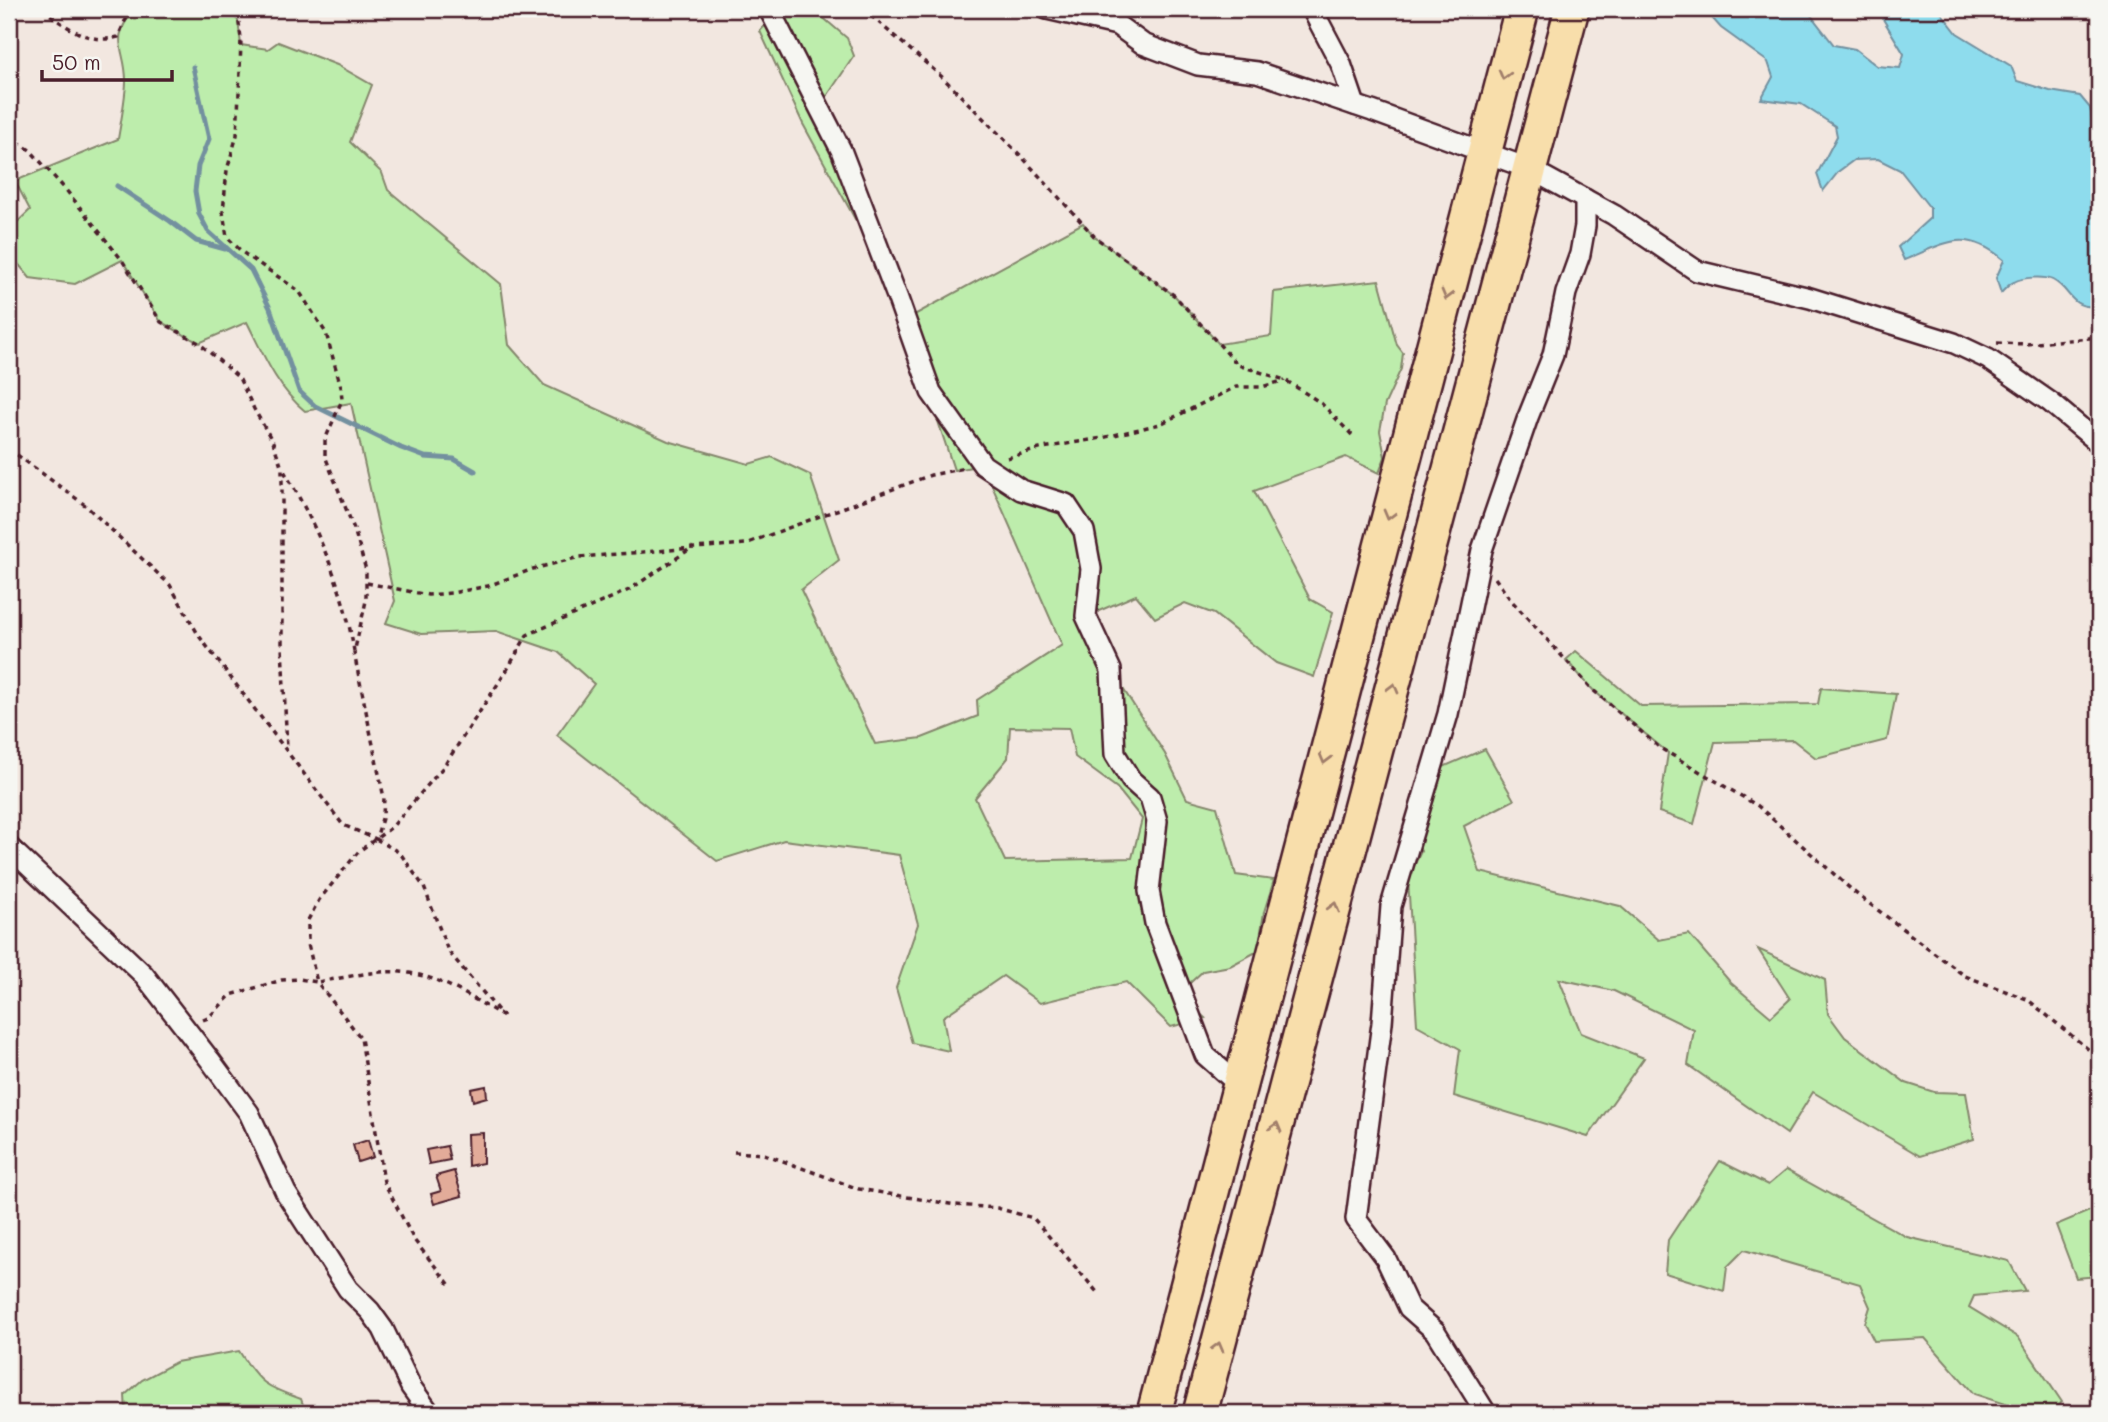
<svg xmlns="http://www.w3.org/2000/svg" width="2108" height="1422" viewBox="0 0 2108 1422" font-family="Mali,sans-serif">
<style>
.green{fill:#bdedac;stroke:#84866c;stroke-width:2;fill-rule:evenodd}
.water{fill:#8edced;stroke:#73909f;stroke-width:2}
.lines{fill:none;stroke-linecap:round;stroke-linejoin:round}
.stream{stroke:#73909f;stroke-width:5}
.building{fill:#e2ab99;stroke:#4a1f2b;stroke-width:2}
.minor-casing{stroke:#4a1f2b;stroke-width:24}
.trunk-casing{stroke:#4a1f2b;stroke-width:38}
.path{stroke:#4a1f2b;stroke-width:3.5;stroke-dasharray:5 5;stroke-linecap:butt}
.minor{stroke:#f6f6f2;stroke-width:19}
.trunk{stroke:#f8deab;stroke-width:33}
.oneway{stroke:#a17e6b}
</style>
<rect width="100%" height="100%" fill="#f2e7e0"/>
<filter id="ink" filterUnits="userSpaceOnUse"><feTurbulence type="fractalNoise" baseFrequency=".0143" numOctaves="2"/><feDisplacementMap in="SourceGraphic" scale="14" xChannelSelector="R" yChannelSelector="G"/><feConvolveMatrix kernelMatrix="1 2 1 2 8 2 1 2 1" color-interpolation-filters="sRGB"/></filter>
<g filter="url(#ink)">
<g class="green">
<path d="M135,9H223L238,20L241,45L268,49L278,42L337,65L372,85L350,142L382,173L388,190L501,284L509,345L544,385L668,441L749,464L772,457L810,475L839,560L801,590L875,744L922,738L978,716L977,700L1062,645L983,465L954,470L905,320L1083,223L1095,237L1175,296L1219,344L1271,336L1274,292L1379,280L1397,345L1403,353L1401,369L1385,404L1380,431L1385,457L1379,473L1346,457L1254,491L1310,599L1333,612L1314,677L1276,663L1214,614L1185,603L1155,618L1136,595L1087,616L1111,670L1165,754L1187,799L1217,807L1236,875L1274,880L1264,912L1258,951L1230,966L1203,971L1178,994L1205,1018L1171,1027L1126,982L1040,1003L1003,976L943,1017L949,1051L912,1043L896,988L918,924L899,855L784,840L717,861L557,735L594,684L558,652L496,631L421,634L386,623L395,601L351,403L305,411C277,388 263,354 247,322L199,343L161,322L122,260L75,284L30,278L9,253V230L30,210L15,181L118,139C121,121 125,101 126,83C127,49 107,41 135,9ZM1010,727L1069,728L1075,757L1117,788L1142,819L1132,858L1005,861L975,798L1008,758Z"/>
<path d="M769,9H813L847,38L854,56L819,108L866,215L855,219L803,124L760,31L773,17Z"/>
<path d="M1576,651L1641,706L1818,704L1821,688L1896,694L1887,740L1816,758L1793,740L1715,742L1694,824L1659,812L1668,753L1593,690L1566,660Z"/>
<path d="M1485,749L1514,800L1464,826L1480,872L1620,906L1659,940L1689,934L1731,983L1771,1017L1790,999L1758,949L1825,980L1828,1014L1845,1037L1906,1083L1934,1092L1966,1093L1974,1139L1920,1156L1813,1092L1787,1134L1688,1065L1694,1030L1614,991L1559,979L1581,1033L1644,1058L1588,1137L1454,1096L1460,1049L1417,1025L1408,879L1421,851L1404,826L1434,800L1429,773Z"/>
<path d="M1720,1161L1768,1185L1786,1170L1907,1237L2009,1261L2025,1291L1974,1296L1969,1307L2018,1337L2062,1402L2049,1413H2032L1974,1394L1925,1338L1874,1341L1865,1323L1870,1307L1860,1284L1744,1250L1727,1267L1724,1291L1665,1273L1668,1240Z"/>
<path d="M2099,1207V1276L2076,1278L2056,1225Z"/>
<path d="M239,1351C260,1384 265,1386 301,1399L306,1413H126L125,1395L142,1380L176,1362Z"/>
</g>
<path class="water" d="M1704,9H1806L1834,45L1855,49L1877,66L1900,68L1904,54L1883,19L1891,9H1934L1939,10L1957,33L2011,66L2017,81L2050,91L2080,96L2090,108L2092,118L2099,120V306C2069,310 2072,290 2053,280C2043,276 2023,277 2014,282C2009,284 2005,289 2001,293L1996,278L2004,260C1965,227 1946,243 1904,260L1898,247L1930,218V208L1900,170L1878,159L1854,160L1839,171L1823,191L1817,174L1837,136L1835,126L1801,104L1761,99L1773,77L1768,62L1721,28Z"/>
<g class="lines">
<g class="stream">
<path d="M193,67L209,139L198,166L195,191L199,214L208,231L251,270L270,308L299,391L315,406L401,448L425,457L454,459L475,471"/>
<path d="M117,186L170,221L196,241L225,249"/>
</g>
</g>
<g class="building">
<path d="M486,1086L487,1097L473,1101L471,1089Z"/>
<path d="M483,1133V1163L468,1166L467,1134Z"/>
<path d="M368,1140L373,1157L358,1162L353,1145Z"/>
<path d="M447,1146L450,1160L429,1164L426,1150Z"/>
<path d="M454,1171L462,1196L434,1204L431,1194L441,1191L436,1176Z"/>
</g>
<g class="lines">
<g class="minor-casing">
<g id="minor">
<path d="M769,9L841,150L898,299L931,392L983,465L1021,490L1066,504L1084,531L1091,569L1086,616L1111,670L1115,754L1131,780L1150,797L1157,821L1149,891L1155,923L1205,1055L1240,1086"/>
<path d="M1047,9L1117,25L1143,44L1198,65L1257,72L1372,111L1530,169L1614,215L1697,271L1810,298L1954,343L1988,359L2050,402L2099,443"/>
<path d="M1312,9L1341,64L1355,105"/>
<path d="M9,847L144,975L210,1060L249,1113L286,1193L348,1289L370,1311L383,1329L411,1387L429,1412"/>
<path d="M1486,1413L1435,1331L1409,1308L1386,1259L1356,1219L1382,1023L1391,906L1448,714L1482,550L1528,417L1553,355L1566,293L1580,254L1585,226V199"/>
</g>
</g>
<g class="trunk-casing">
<g id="trunk">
<path d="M1154,1413L1522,9"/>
<path d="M1200,1413L1572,9"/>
</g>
</g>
<g class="path">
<path d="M42,9C66,26 87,45 118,37L125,21L135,9"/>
<path d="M863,9L941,76L1022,157L1095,237L1175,296L1238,365L1285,380L1321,403L1352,435"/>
<path d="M9,136L30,150L66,190L122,260L161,322L199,343L239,378L254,409L273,442L282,468V647L287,748"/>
<path d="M1997,343L2027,344L2099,337"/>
<path d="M9,449L85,505L170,585L199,636L343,825L376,839L383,815L384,798L354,653L366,601V570L354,529L325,456V440L342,400L341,387L326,333L299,291L242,252L227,237L223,212L227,170L237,135L240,71L241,38L237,9"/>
<path d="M1007,458L1043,448L1102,438L1160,424L1236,387H1262L1285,380"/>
<path d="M284,471C317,526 344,588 354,651"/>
<path d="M1495,578L1510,599L1593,690L1660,748L1758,806L1854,892L1965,976L2027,999L2099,1058"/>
<path d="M367,583L428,595L452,593L488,586L533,569L580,557L745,544L931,475L965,468"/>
<path d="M376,839L400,853L424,887L448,951L502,1015C473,999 443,978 409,973C379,968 346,978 317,982L308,944V920L319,900L359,851L392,827L444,766L507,670L527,635L629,590L693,547"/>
<path d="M203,1020L208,1018L231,995L282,980L299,979L317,982L361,1038L384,1182L414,1240L450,1285"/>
<path d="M734,1152L764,1154L859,1189L956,1205L997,1208L1033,1218L1097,1292"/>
</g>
<use href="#minor" class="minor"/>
<use href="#trunk" class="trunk"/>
</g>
<defs><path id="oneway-chevron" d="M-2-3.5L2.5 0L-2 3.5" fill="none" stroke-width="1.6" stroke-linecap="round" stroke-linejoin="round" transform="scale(1.75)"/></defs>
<g class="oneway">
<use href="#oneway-chevron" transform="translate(1504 75) rotate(105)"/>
<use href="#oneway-chevron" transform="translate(1447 295) rotate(105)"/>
<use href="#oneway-chevron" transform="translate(1389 515) rotate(105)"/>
<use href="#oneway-chevron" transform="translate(1393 688) rotate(-75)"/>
<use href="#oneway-chevron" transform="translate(1325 759) rotate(105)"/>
<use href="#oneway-chevron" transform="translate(1334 907) rotate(-75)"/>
<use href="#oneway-chevron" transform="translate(1276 1127) rotate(-75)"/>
<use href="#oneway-chevron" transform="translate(1218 1347) rotate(-75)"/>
</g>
</g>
<rect width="2108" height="1422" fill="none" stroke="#f6f6f2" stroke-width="35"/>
<rect x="18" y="18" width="2073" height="1387" fill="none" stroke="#4a1f2b" stroke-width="2.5" filter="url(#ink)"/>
<path d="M42 70v10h130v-10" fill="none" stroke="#4a1f2b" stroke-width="3.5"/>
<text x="52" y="70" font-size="21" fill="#4a1f2b" stroke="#f6f6f2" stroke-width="5" paint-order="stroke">50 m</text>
</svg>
